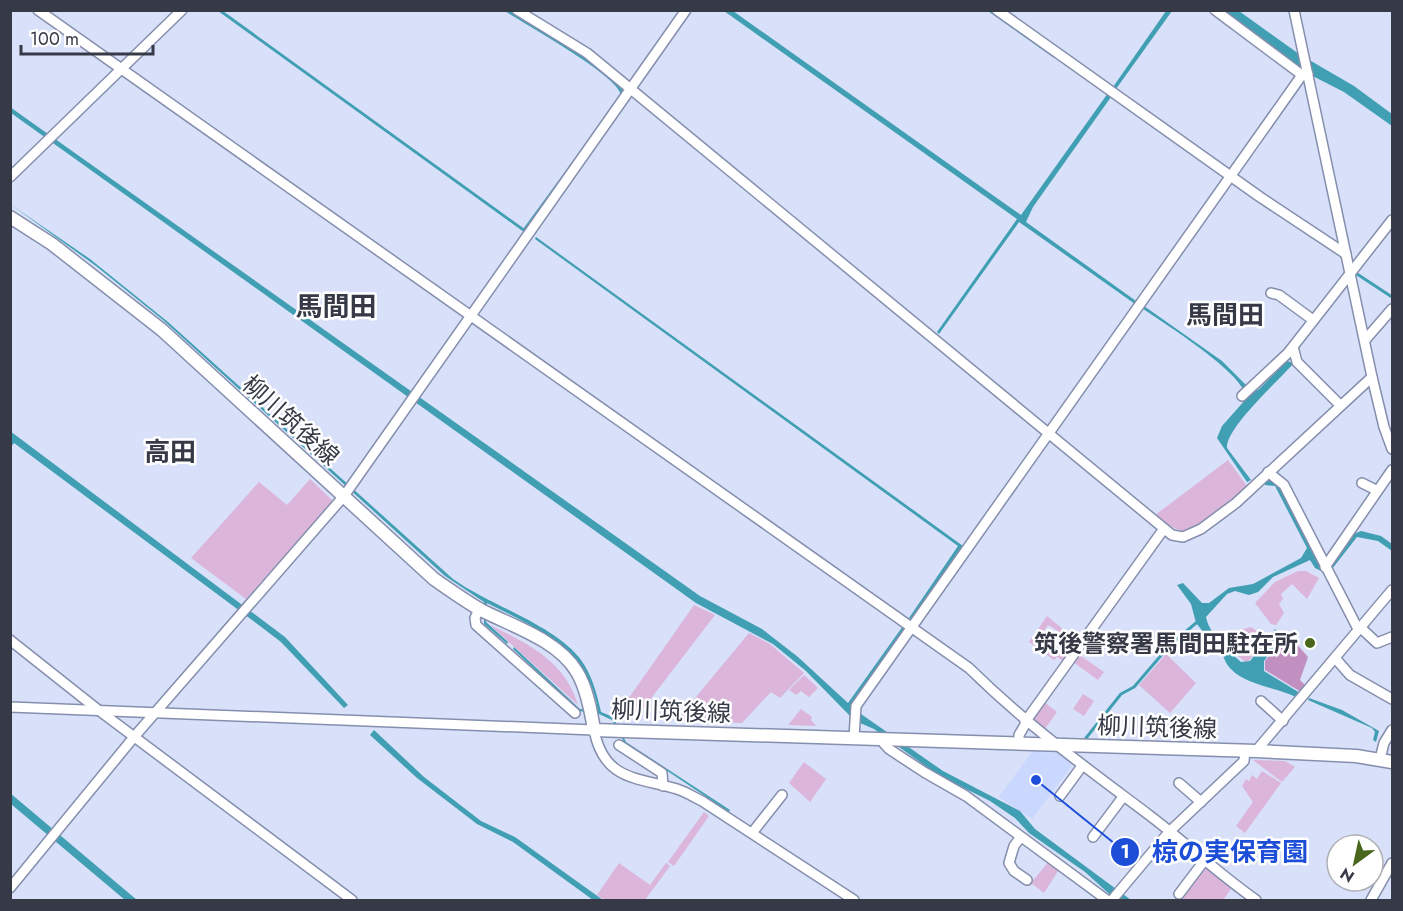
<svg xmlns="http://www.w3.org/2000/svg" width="1403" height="911" viewBox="0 0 1403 911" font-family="Jost,'Noto Sans JP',sans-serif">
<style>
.built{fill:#cad7fe}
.green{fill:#dcb5da}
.forest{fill:#c28fc1}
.water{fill:#419fb3}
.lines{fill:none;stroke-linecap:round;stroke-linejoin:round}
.stream{stroke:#419fb3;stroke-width:3}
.minor-casing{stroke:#858fad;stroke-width:12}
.major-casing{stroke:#858fad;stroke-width:15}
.minor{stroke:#fff;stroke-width:9}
.major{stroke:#fff;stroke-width:12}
.poi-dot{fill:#48671c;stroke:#fff;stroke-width:2}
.labels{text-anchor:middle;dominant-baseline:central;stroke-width:5;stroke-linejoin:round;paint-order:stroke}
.street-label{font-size:24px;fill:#363a47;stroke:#fff}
.poi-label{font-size:24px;font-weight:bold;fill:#363a47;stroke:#fff;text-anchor:end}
.neighbourhood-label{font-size:26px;font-weight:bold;fill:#363a47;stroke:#fff}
.quarter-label{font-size:27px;font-weight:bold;fill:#363a47;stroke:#fff}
.leader{fill:none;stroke:#1d4ed8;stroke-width:2}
.callout-dot{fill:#1d4ed8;stroke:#fff;stroke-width:2}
.mark-label{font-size:18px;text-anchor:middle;font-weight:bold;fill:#fff}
.callout-label{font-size:26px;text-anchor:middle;font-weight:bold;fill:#1d4ed8;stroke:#fff;stroke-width:5;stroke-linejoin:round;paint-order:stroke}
</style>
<rect width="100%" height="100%" fill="#d8e0fa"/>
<path class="built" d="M1032,752L1060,753L1073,764L1032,819L999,797Z"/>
<g class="green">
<path d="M1228,460L1247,486C1236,499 1200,532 1183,531C1174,530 1162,520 1154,516Z"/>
<path d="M310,479L333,501L246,599L191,558L259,482L287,505Z"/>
<path d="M1298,571H1306L1319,578L1307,599L1292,584L1281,594L1283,599L1279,604L1284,613L1276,625L1271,624L1255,603L1275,582Z"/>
<path d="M694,605L715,615L636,718H619V712Z"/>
<path d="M1047,616L1078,642L1071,651L1063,645L1068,637L1048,625L1037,641L1055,655L1059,648L1068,655L1063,661L1057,657L1054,660L1029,642Z"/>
<path d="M490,625C529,644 565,661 578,705Z"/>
<path d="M1251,627L1267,638L1247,663L1227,647L1237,631Z"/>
<path d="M749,633L770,644L804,673L780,698L771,692L742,723L676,721Z"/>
<path d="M1078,654L1104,672L1098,680L1073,662Z"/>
<path d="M1166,654L1196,683L1170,713L1139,685Z"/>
<path d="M804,675L818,688L809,697L801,691L796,695L789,690Z"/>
<path d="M1083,694L1094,701L1084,716L1073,709Z"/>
<path d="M1044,702L1057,712L1045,729L1031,720Z"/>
<path d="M801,709L812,717L811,720L816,726L788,725Z"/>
<path d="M1253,760L1285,761L1295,767L1282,782Z"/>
<path d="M804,762L826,779L810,802L789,783Z"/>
<path d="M1262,771L1281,783L1245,833L1236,826L1253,802L1242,786L1246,779L1249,781L1252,775L1257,779Z"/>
<path d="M704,812L709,816L674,866L668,862Z"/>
<path d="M1050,860L1060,868L1044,893L1031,883Z"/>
<path d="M619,863L650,885L666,863L670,866L645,900H605L597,895Z"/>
<path d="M1204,866L1231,889L1223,900H1183L1179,897Z"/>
</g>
<path class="forest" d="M1287,633L1308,657L1300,680L1305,685L1301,692L1265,670V661Z"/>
<g class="water">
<path d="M218,11H223L526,230L524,232Z"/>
<path d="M724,11H733L1021,215L1108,93L1111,97L1033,207L1026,222L1136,301L1135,304L1019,222L939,334L937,332L1017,219Z"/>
<path d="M1166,11H1172L1116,89L1113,87Z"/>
<path d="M1222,11H1239L1299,54L1354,86L1392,114V126L1344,92L1297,68Z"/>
<path d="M10,107L700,596L762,629L798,657L848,703L903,626L904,628L851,705V717L806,671L773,644L696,603L11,113Z"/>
<path d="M10,204L90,259L168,322L453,579C489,605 555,625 581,660C592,675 597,694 601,712L613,717L626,742L730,810L729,812L624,742L612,720L599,714L579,711L513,649L514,647L580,709L598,711C590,650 537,628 487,603L486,622L508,642L507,644L484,624V602L445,576L163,320L96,266Z"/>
<path d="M536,237L963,546L910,620L909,618L958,546L535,239Z"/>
<path d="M1144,306L1222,361L1252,391L1258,390L1287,361L1294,363C1279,380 1225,429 1227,448L1251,480L1247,482L1217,438L1222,426L1246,399C1248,375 1163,323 1142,308Z"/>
<path d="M10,431L285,637L348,705L344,708L281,642L260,626L14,443L11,447Z"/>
<path d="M1264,481H1270L1280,487L1325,573L1315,568L1310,560L1273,577L1258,592L1249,595L1235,591L1227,594L1206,617C1210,636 1228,650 1241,662L1250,661L1275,629L1283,636L1264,661V671L1300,693L1296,697C1272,685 1225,684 1222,649H1217L1196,623L1191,604L1177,585L1183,583L1202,603H1209L1229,588L1253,584L1301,558L1307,548L1275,486L1265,485Z"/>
<path d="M1361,531L1381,536L1392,544V551L1378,541L1357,537L1332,569L1329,566L1351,535Z"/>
<path d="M1309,698L1342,710L1379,731L1376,742L1373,740L1375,732L1372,728L1308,700Z"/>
<path d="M861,714L943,771L1020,811L1035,829L1131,900H1116L1085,872L1029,833L1015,818L990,801L938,775L874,729L860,723Z"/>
<path d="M374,730L424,777L481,821L515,837L603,900H593L513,842L477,824L417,778L370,735Z"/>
<path d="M10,793L137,900H125L11,804Z"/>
</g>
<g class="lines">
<g class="stream">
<path d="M506,10C528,24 618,74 622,94"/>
<path d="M989,10L1054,56"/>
<path d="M525,229L577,158"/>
<path d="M1357,274L1392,297"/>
<path d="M1086,738L1121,694L1134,687L1170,645L1196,623"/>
</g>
<g class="minor-casing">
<g id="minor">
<path d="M38,10L969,668C1028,726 1084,766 1149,815C1186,843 1219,874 1256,900"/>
<path d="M517,10L587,53L1172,535L1183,537L1201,529L1236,503L1372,377"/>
<path d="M997,10L1260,197L1346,254"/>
<path d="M1215,10L1302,75"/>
<path d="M1294,10L1372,377L1384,427L1392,449"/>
<path d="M10,177L182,10"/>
<path d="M1271,293L1279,295L1313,320"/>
<path d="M1365,340L1392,309"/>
<path d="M1293,347L1297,362L1340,405"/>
<path d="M1242,396L1288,353L1392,220"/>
<path d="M1268,472L1284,485L1358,629"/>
<path d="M1362,483L1376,490"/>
<path d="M1325,567L1392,470"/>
<path d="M479,609L475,618L476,625L575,713"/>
<path d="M1361,628L1377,643L1392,637"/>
<path d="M10,640L97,709L352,900"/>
<path d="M1335,658L1350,675L1392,699"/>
<path d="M1261,701L1283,721"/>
<path d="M10,707L594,730C604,781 637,777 677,789C686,792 694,797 702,801L854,900"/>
<path d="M1025,722L1163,530"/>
<path d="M854,737L856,706L1302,75L1308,74"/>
<path d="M879,738L889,749L924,772L966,796L1107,900"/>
<path d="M1019,744V735L1026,723"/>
<path d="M619,745L662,773L663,786"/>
<path d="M1256,751L1392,590"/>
<path d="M1380,759L1384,743L1392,730"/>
<path d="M1179,783L1201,802"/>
<path d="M1060,796L1082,766"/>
<path d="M752,833L782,795"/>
<path d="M1093,837L1123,797"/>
<path d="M1020,838L1014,846L1009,863L1014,871L1027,880"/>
<path d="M10,888L134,737L344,496L686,10"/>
<path d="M1179,894L1204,861"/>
<path d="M1112,900L1169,832L1244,761L1245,751"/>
<path d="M1371,900L1392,863"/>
</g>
</g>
<g class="major-casing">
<path id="major" d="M10,217L52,244L162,330L434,579C450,590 465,601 481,610C512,626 558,640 577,672C587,689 591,711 594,730L1256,751L1356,756L1392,762"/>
</g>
<use href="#minor" class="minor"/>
<use href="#major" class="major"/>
</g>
<circle class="poi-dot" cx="1310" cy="643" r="6"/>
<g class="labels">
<g class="street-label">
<text transform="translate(291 420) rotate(42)">柳川筑後線</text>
<text transform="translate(671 711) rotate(2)">柳川筑後線</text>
<text transform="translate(1157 727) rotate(2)">柳川筑後線</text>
</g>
<g class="poi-label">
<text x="1298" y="643">筑後警察署馬間田駐在所</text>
</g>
<g class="neighbourhood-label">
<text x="1225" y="315">馬間田</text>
<text x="170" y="452">高田</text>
</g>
<g class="quarter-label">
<text x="336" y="306">馬間田</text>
</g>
</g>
<path class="leader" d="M1036 780L1125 852"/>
<g class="callout-dot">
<circle cx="1036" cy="780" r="6"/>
<circle cx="1125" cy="852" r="15"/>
</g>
<g class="mark-label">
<text x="1125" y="858">1</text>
</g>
<g class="callout-label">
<text x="1230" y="861">椋の実保育園</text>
</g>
<rect width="1403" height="911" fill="none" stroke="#363a47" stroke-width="24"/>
<g transform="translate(1355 863) rotate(213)"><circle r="28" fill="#ffffff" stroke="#afb0b5" stroke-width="1.5"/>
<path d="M0-4.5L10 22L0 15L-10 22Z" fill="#48671c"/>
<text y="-9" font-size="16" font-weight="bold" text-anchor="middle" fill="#363a47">N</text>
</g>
<path d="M21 45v9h132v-9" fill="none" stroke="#363a47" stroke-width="3"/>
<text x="30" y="45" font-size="18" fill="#363a47" stroke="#ffffff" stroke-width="4.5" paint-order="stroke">100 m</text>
</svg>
